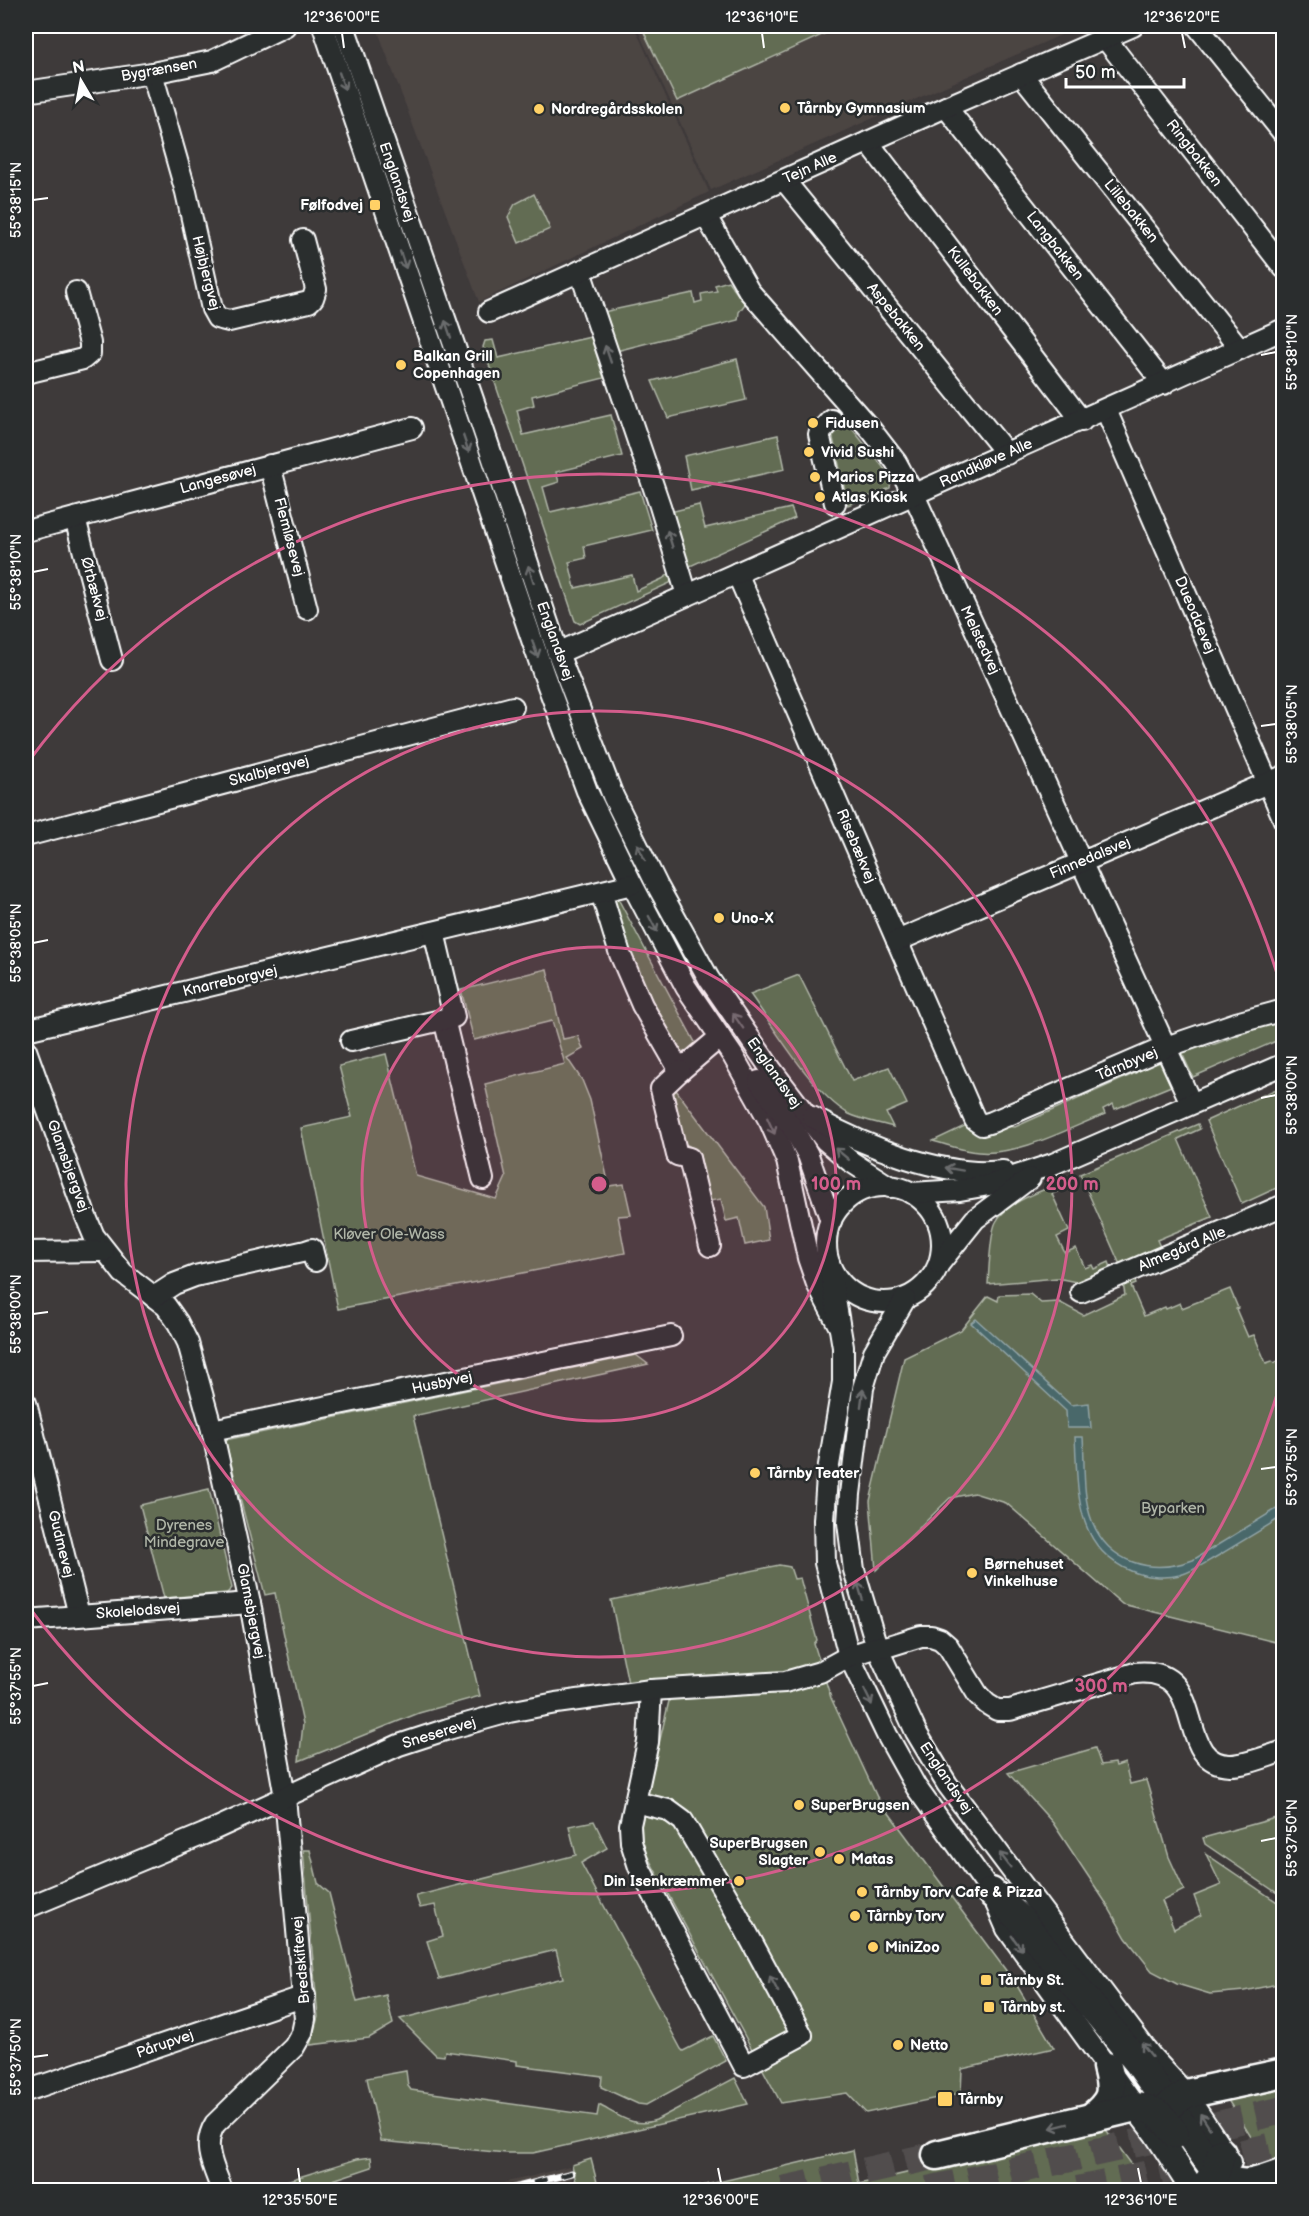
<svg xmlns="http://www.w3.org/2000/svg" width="1309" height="2216" viewBox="0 0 1309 2216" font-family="'Balsamiq Sans',sans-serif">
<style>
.built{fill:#4c4443}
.green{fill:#626c52;stroke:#b0b6a8;stroke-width:1.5}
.water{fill:#48676b;stroke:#91a4a6;stroke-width:1.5}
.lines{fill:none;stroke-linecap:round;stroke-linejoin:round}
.highway-tunnel{stroke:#514e4e;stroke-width:28;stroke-dasharray:28 14;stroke-linecap:butt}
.minor-casing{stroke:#fff;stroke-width:24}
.major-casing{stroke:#fff;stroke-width:28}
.highway-casing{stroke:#fff;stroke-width:33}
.minor{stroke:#2a2d2e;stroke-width:20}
.major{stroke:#2a2d2e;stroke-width:24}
.highway{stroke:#2a2d2e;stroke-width:28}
.rail-casing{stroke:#fff;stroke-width:7}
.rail{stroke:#2a2d2e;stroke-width:4.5;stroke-dasharray:14;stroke-linecap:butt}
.oneway{stroke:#6a6c6d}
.ticks{fill:none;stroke:#fff;stroke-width:2}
.ring{fill:none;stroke:#d45d8c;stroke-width:3}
.poi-dot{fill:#ffd166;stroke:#2a2d2e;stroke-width:2}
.labels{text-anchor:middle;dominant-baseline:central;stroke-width:5;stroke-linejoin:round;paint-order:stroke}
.street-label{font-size:15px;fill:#fff;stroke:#2a2d2e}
.poi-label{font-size:15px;font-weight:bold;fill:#fff;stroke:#2a2d2e;text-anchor:start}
.park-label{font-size:15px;fill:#b0b6a8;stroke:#2a2d2e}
.centre{fill:#d45d8c;stroke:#2a2d2e;stroke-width:3}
.ring-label{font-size:18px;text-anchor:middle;font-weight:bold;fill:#d45d8c;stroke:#2a2d2e;stroke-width:5;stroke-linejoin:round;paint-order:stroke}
.neatline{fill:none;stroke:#fff;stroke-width:2}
.ticks-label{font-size:15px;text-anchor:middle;fill:#fff}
</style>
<rect width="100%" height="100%" fill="#3e3a3a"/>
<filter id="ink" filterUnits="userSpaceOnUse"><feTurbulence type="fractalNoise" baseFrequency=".0167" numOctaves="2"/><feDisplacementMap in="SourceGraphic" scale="12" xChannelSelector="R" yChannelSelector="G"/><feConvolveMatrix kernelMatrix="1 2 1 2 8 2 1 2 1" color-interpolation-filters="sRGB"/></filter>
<g filter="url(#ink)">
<g class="built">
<path d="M376,26H634L709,192L479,302Z"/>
<path d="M636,26H1081L711,190Z"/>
<path d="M569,2166L575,2190H471L529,2177Z"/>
</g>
<g class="green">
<path d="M641,26H833L835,29L677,101Z"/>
<path d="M534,194L550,229L519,243L508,217L515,204Z"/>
<path d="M728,281L745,304L739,312L738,320L616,351L603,312L693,293L695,303L702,301L701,294L717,291L715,285Z"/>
<path d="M591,337L604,378L532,396L534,405L517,410L523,435L611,415L622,456L556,472L559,482L543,487L550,512L640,491L652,530L584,546L586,558L569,562L575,588L632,575L636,591L662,579L671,573L673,578L670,583L580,624L575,621L483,347L485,341L493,340L498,358Z"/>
<path d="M737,359L746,400L668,418L652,381Z"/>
<path d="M845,420L891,477L890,488L848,505L832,434Z"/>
<path d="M778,435L785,469L691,490L684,456Z"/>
<path d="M699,505L705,528L791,508L795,518L688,567L670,512Z"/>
<path d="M616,895L697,1046L682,1053H678L640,976L612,901Z"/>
<path d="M547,969L563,1039L578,1036L583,1049L567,1058L582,1080L590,1100L609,1186L624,1184L631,1215L618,1216L625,1253L338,1309L301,1128L352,1117L339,1066L386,1054L416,1176L496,1199L506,1177L485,1084L565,1064L552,1021L474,1040L461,990Z"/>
<path d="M799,975L852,1081L889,1067L907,1104L886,1113L893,1127C879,1123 862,1120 849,1114C813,1094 775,1029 750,994Z"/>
<path d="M1283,1017V1038L1193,1077L1181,1051L1196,1043L1207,1047L1247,1032L1245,1027Z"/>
<path d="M1158,1059L1171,1086L1115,1109L1113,1104L1103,1109L1105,1114C1067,1129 1019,1156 978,1152C963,1151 948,1145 933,1141L971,1123L1015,1127L1136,1073L1140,1067Z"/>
<path d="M1283,1086V1185L1242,1204L1206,1121Z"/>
<path d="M676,1090L764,1207L769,1240L745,1245L739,1218L726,1221L721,1199L710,1201L699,1152L684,1143L672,1092Z"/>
<path d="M1198,1124L1200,1129L1178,1139L1212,1217L1157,1240L1161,1249L1121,1267L1080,1174Z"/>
<path d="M1073,1178L1076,1183L1052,1194L1069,1231L1057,1237L1065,1253L1076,1248L1085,1268L1092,1265L1094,1269L1109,1262L1112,1270L1081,1283L1057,1278L988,1284C989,1270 990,1233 996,1222C1007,1200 1051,1188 1073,1178Z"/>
<path d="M1134,1279L1136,1284L1131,1286L1144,1316L1165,1307L1166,1309L1180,1303L1182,1308L1230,1289L1238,1308L1236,1309L1248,1337L1254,1335L1266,1363L1272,1361L1274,1363L1278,1361L1281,1366L1283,1365V1644L1122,1604L1006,1503L974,1493L950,1498L876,1570L870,1501L904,1358L961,1330L988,1296L998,1301L999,1295L1030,1294L1041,1303L1059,1302L1083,1315L1125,1295L1123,1284Z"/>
<path d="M636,1355L648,1364L413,1416L480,1696L419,1713L299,1761L303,1724L275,1593L265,1595L225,1440Z"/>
<path d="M209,1489L232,1588L227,1593L164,1598L140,1505Z"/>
<path d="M779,1565L790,1567L794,1579L800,1578L817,1640L814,1644L831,1698L877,1797L1016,1984L1054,2048L962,2069L961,2093L866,2113L847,2093L781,2103L642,1846L641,1821L669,1701L666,1690L630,1693L611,1600Z"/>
<path d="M1095,1748L1101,1765L1115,1763L1116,1766L1125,1763L1130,1784L1146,1780L1169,1857L1184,1890L1162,1901L1174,1929L1201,1915L1194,1896L1221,1885L1206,1854L1283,1906V1983L1244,1991L1210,1994L1177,1984L1152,1971L1126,1938L1106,1903L1053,1823L1008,1773Z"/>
<path d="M1283,1816V1897L1205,1844L1203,1838Z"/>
<path d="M594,1821L607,1848L581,1863L681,2049L683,2051L713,2036L726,2061L646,2105L638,2104L601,2087L602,2076L517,2065V2061L445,2051L444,2056L436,2055L400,2019L563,1978L556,1950L439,1979L427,1941L443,1936L435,1905L420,1908L416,1896L576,1855L569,1826Z"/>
<path d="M303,1850H310L318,1883L329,1893L357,2002L386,1995L393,2024L369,2038L310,2045L318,2017Z"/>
<path d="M406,2071L408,2086L411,2090L597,2116L599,2105C618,2115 635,2129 656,2120L735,2078L748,2104L533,2153H506L381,2141L367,2078Z"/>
<path d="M1283,2084V2161L1268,2164L1226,2097Z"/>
<path d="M1104,2127L1150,2189L685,2190L853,2150L859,2184Z"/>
<path d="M371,2157L372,2167L303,2190H257L357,2159Z"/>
<path d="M591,2159L599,2190H578L572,2165Z"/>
</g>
<g class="water">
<path d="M976,1319L1071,1405L1089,1403L1091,1428H1067L1066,1411L971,1323Z"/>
<path d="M1075,1437H1083C1085,1463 1082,1496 1092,1521C1109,1564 1152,1575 1193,1560L1283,1505V1516C1263,1529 1242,1541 1221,1554C1208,1561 1194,1571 1180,1575C1165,1579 1145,1577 1131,1571C1074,1547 1078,1490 1075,1437Z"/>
</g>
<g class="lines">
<g class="highway-tunnel">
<path d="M783,2190L937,2155"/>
<path d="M928,2190L1284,2110"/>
<path d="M1078,2190L1284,2144"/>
</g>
<g class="minor-casing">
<g id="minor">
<path d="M323,26L544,675L587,791L632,884L686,987L733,1056L770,1122L787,1161L808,1258L817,1284L839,1326"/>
<path d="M344,26L478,414L558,653L613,796L657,885L709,979L771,1069L825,1140L850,1161L890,1187"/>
<path d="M1197,26L1284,134"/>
<path d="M1105,38L1284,268"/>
<path d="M152,73L186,192L212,309L217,318L229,321L309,302L313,298L316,289L303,240"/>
<path d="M1021,74L1240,349"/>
<path d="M26,92L152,73L212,61L285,26"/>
<path d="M946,107L1164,384"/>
<path d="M868,142L1082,421"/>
<path d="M784,180L1007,454"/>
<path d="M706,216L749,291L872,431L896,462L914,495L1191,1103"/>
<path d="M580,271L660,506L687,595"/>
<path d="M489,312L939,110L1133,26"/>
<path d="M26,368L30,372L83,359L90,353V343L76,292"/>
<path d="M1106,410L1284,820"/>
<path d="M832,420L819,434L835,503"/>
<path d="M270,465L307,609"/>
<path d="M75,518L112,660"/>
<path d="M26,531L412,428"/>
<path d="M737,573L975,1120L982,1125L992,1122L1166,1047L1236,1023L1284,1010"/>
<path d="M558,653L1284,329"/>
<path d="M26,836L513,707"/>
<path d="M601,892L620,954L642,1005L680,1071L720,1037"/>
<path d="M897,941L1284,776"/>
<path d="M444,1019L483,1179"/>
<path d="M26,1030L632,884"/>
<path d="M351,1041L454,1017L434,932"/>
<path d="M26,1050L84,1212L94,1236L123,1273L166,1306L178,1323L188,1343L212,1430L250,1603L285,1797L305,2019L302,2033L294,2047L215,2124C201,2146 214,2168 222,2190"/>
<path d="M680,1071L661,1089L677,1155L689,1158L710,1246"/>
<path d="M759,1081L794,1130L808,1155L831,1221"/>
<path d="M812,1117C862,1145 946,1179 1003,1171"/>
<circle cx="884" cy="1244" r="58"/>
<path d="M911,1193L960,1190L989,1185L1053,1164L1284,1064"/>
<path d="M26,1252L104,1251"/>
<path d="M829,1263L843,1347V1382L827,1477L824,1520L825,1563L849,1656L887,1735L916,1787L991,1892L1007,1929L1136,2107"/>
<path d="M939,1264L975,1219L1030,1178"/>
<path d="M1081,1292L1284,1205"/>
<path d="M154,1297L174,1284L195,1276L306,1251L312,1249L315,1261"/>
<path d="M905,1299L874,1352L863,1388L850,1494L848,1523L854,1570L877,1647L916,1732L947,1784L1151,2056L1186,2094L1231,2162"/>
<path d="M26,1403L79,1615"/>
<path d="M212,1430L671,1336"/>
<path d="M26,1620L250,1603"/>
<path d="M635,1802L668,1810L683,1821L731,1903L802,2035L744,2066L639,1867L631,1842L630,1825L648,1742L651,1690"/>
<path d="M26,1908L204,1834L399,1745L448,1729L509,1712L556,1703L651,1690L785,1682L820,1672L849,1656L877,1647L889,1646L921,1636H931L940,1639L948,1646L978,1695L987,1704L997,1710H1010L1135,1673C1211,1665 1172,1764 1230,1765C1247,1765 1267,1756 1284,1751"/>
<path d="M26,2091L305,1996"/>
</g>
</g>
<g class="major-casing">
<path id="major" d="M1136,2107L1156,2133L1193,2190"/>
</g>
<g class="highway-casing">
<g id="highway">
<path d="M991,1892L1020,1919L1137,2061L1216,2172C1241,2192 1257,2182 1284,2173"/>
<path d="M1091,2118C1113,2100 1114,2093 1107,2067"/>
<path d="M1162,2120L1170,2105L1186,2094L1284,2073"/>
<path d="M937,2155L1136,2107C1159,2110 1163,2116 1175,2134"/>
<path d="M1202,2190L1216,2172L1221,2153"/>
</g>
</g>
<use href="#minor" class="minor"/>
<use href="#major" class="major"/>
<use href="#highway" class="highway"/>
<g class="rail-casing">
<path id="rail" d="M506,2190L572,2173"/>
</g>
<use href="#rail" class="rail"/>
</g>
<defs><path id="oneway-shaft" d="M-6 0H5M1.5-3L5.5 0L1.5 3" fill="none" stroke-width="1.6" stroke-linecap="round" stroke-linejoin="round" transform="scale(1.5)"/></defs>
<g class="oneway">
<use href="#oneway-shaft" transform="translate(342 81) rotate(71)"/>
<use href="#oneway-shaft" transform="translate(403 260) rotate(71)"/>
<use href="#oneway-shaft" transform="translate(448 329) rotate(-109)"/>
<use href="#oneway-shaft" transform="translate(608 354) rotate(-109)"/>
<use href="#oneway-shaft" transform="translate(466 444) rotate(71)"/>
<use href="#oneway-shaft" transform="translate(670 539) rotate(-107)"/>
<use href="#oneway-shaft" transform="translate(531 574) rotate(-108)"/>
<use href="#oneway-shaft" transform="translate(535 649) rotate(71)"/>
<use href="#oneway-shaft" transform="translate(641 852) rotate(-116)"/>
<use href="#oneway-shaft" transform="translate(653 924) rotate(62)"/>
<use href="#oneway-shaft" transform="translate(738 1021) rotate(-125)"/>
<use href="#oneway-shaft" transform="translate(771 1126) rotate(65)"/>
<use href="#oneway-shaft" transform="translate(842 1154) rotate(-140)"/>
<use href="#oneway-shaft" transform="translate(954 1169) rotate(-170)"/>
<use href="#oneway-shaft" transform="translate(862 1398) rotate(-83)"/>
<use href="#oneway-shaft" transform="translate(860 1591) rotate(-107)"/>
<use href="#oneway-shaft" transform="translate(868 1697) rotate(64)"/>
<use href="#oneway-shaft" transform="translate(1005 1860) rotate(-127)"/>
<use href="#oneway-shaft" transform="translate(1017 1943) rotate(54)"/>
<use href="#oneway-shaft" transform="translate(774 1984) rotate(-118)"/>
<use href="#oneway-shaft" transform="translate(1147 2050) rotate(-128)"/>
<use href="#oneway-shaft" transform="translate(1205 2121) rotate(-123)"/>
<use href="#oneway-shaft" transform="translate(1059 2126) rotate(166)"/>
</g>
</g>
<path class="ticks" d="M342,33L344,48M762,33L764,48M1182,33L1185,48M33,200L48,198M1261,355L1276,352M33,572L48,569M1261,726L1276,724M33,943L48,940M1261,1098L1276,1095M33,1314L48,1312M1261,1469L1276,1467M33,1686L48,1683M1261,1841L1276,1838M33,2057L48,2055M298,2168L300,2183M718,2168L721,2183M1138,2168L1141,2183"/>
<circle cx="599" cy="1184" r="237" fill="#d45d8c" fill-opacity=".12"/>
<g class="ring">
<circle cx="599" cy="1184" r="237"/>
<circle cx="599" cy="1184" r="473"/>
<path d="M1283 1374A710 710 0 0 1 28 1606M28 762A710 710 0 0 1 1283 994"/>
</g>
<g class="poi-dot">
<circle cx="785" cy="108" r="6"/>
<circle cx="539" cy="109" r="6"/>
<rect x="369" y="199" width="12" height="12" rx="3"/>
<circle cx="401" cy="365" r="6"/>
<circle cx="813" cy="423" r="6"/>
<circle cx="809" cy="452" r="6"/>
<circle cx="815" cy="477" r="6"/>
<circle cx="820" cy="497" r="6"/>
<circle cx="719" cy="918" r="6"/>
<circle cx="755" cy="1473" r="6"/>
<circle cx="972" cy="1573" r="6"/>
<circle cx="799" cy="1805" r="6"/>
<circle cx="820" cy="1852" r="6"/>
<circle cx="839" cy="1859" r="6"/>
<circle cx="739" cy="1881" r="6"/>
<circle cx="862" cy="1892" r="6"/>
<circle cx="855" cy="1916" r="6"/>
<circle cx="873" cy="1947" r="6"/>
<rect x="980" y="1974" width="12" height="12" rx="3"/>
<rect x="983" y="2001" width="12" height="12" rx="3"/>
<circle cx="898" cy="2045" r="6"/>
<rect x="937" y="2091" width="16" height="16" rx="3"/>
</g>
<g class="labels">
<g class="street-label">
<text transform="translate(159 70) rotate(-10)">Bygrænsen</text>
<text transform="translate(1194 153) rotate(52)">Ringbakken</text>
<text transform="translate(810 168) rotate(-24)">Tejn Alle</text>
<text transform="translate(397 182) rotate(71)">Englandsvej</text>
<text transform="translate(1131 211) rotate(51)">Lillebakken</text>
<text transform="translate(1055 246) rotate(52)">Langbakken</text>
<text transform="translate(206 273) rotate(76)">Højbjergvej</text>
<text transform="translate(975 281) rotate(53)">Kullebakken</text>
<text transform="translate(896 317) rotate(51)">Aspebakken</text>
<text transform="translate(986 463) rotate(-24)">Randkløve Alle</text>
<text transform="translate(218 479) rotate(-15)">Langesøvej</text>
<text transform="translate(289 537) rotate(75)">Flemløsevej</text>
<text transform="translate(94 589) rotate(75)">Ørbækvej</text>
<text transform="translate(1195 615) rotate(67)">Dueoddevej</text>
<text transform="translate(980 640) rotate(65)">Melstedvej</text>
<text transform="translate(555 641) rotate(70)">Englandsvej</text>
<text transform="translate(269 771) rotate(-15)">Skalbjergvej</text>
<text transform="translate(856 846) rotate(67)">Risebækvej</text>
<text transform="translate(1090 858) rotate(-23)">Finnedalsvej</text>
<text transform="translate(230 981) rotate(-13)">Knarreborgvej</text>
<text transform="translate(1127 1064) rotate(-23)">Tårnbyvej</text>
<text transform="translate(774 1073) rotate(55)">Englandsvej</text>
<text transform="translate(68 1166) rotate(70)">Glamsbjergvej</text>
<text transform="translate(1182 1249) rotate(-23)">Almegård Alle</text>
<text transform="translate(442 1383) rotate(-12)">Husbyvej</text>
<text transform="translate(61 1544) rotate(76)">Gudmevej</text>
<text transform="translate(138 1611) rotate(-4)">Skolelodsvej</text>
<text transform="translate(251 1611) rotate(79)">Glamsbjergvej</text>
<text transform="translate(439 1733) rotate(-17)">Sneserevej</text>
<text transform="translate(946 1778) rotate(56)">Englandsvej</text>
<text transform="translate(301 1960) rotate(-95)">Bredskiftevej</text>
<text transform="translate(165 2044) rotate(-19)">Pårupvej</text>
</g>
<g class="poi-label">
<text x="797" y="108">Tårnby Gymnasium</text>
<text x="551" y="109">Nordregårdsskolen</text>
<text x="363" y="205" text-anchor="end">Følfodvej</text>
<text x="413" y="356">Balkan Grill<tspan x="413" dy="17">Copenhagen</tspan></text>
<text x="825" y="423">Fidusen</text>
<text x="821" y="452">Vivid Sushi</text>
<text x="827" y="477">Marios Pizza</text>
<text x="832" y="497">Atlas Kiosk</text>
<text x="731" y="918">Uno-X</text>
<text x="767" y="1473">Tårnby Teater</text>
<text x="984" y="1564">Børnehuset<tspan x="984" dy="17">Vinkelhuse</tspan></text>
<text x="811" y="1805">SuperBrugsen</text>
<text x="808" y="1843" text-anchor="end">SuperBrugsen<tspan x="808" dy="17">Slagter</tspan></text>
<text x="851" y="1859">Matas</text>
<text x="727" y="1881" text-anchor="end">Din Isenkræmmer</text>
<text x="874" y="1892">Tårnby Torv Cafe &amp; Pizza</text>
<text x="867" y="1916">Tårnby Torv</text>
<text x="885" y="1947">MiniZoo</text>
<text x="998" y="1980">Tårnby St.</text>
<text x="1001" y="2007">Tårnby st.</text>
<text x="910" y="2045">Netto</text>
<text x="958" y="2099">Tårnby</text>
</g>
<g class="park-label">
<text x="389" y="1234">Kløver Ole-Wass</text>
<text x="1173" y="1508">Byparken</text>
<text x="184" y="1525">Dyrenes<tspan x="184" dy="17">Mindegrave</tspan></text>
</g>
</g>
<circle cx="599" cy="1184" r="9" class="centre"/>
<g class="ring-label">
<text x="836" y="1190">100 m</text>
<text x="1072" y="1190">200 m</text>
<text x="1101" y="1692">300 m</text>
</g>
<rect width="1309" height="2216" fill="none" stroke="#2a2d2e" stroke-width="66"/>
<g transform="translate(81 81) rotate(350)" stroke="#2a2d2e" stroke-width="4.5" paint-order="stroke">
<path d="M0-4.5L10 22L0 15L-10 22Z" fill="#ffffff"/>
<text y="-9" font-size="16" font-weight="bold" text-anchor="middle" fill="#ffffff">N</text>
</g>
<path d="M1066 78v9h118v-9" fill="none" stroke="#ffffff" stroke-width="3"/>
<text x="1075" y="78" font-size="18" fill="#ffffff" stroke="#2a2d2e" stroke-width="4.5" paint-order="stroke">50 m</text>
<rect x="33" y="33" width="1243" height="2150" class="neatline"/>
<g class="ticks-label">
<text x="342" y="22">12°36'00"E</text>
<text x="762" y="22">12°36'10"E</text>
<text x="1182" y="22">12°36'20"E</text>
<text transform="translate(16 200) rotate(-90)" y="5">55°38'15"N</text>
<text transform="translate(1292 352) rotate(-90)" y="5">55°38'10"N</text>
<text transform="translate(16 572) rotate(-90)" y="5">55°38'10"N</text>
<text transform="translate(1292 724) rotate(-90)" y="5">55°38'05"N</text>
<text transform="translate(16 943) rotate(-90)" y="5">55°38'05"N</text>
<text transform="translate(1292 1095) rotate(-90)" y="5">55°38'00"N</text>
<text transform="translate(16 1314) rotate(-90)" y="5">55°38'00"N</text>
<text transform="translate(1292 1467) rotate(-90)" y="5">55°37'55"N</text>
<text transform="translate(16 1686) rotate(-90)" y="5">55°37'55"N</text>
<text transform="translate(1292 1838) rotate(-90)" y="5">55°37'50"N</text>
<text transform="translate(16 2057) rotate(-90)" y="5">55°37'50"N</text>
<text x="300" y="2205">12°35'50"E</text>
<text x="721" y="2205">12°36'00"E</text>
<text x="1141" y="2205">12°36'10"E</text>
</g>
</svg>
